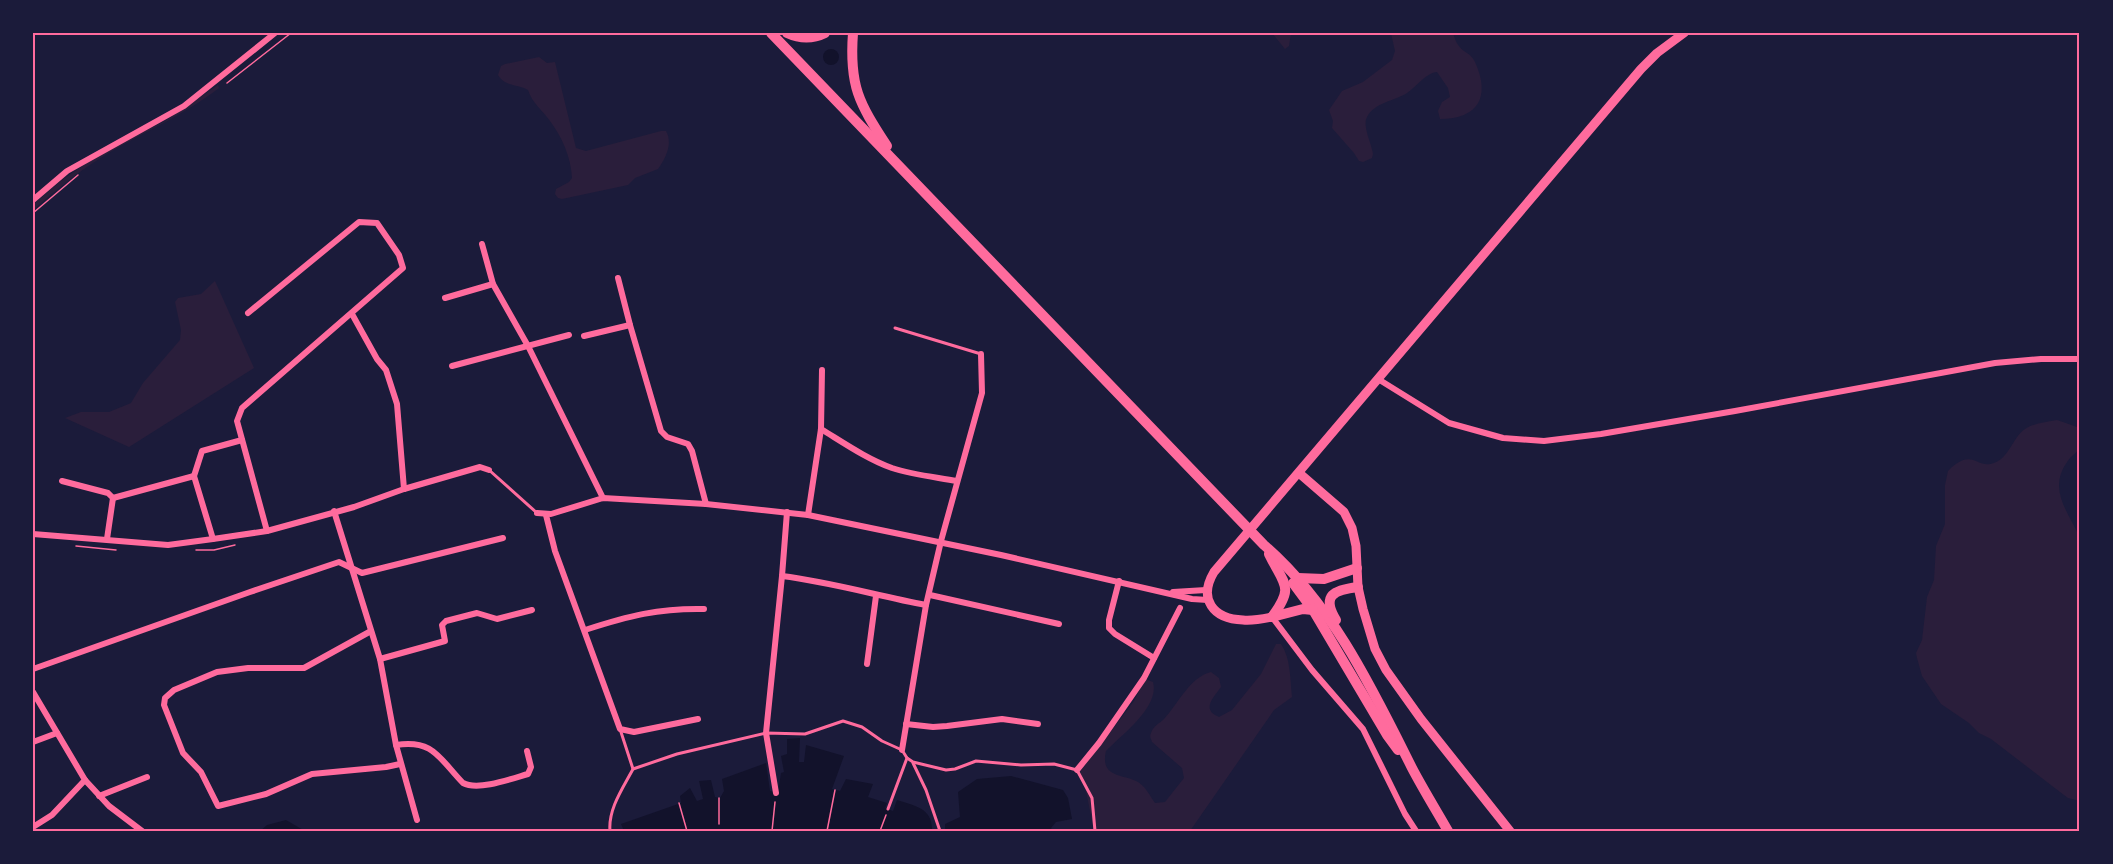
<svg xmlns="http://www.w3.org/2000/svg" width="2113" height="864" viewBox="0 0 2113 864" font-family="'Roboto Serif',serif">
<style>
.green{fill:#2a1e3b}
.water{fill:#12122b}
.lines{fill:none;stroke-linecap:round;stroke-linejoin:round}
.path{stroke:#ff6b9d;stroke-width:1.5}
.service{stroke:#ff6b9d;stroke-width:3}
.minor{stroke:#ff6b9d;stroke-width:6}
.primary{stroke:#ff6b9d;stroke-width:9}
.trunk{stroke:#ff6b9d;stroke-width:10}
.neatline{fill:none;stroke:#ff6b9d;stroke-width:2}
</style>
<rect width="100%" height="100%" fill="#1b1b3a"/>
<g class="green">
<path d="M1272,33H1291L1289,46L1285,49Z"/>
<path d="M1391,33H1453C1459,55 1469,49 1475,62C1491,97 1478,119 1440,119L1438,111L1442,102L1450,97L1448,88L1437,72C1427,72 1416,87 1407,93C1394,101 1374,103 1367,117C1362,126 1372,144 1373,154L1372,158L1363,162L1359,161L1354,153L1332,128L1333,121L1329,110L1342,91L1363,82L1392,60L1395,51Z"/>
<path d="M539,57L547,63L555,62L576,148L586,151L661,131H666C673,143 666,158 658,169L635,178L628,185L562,199L558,198L555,194L556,189L569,182L572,178C571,157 562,137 550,121C542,110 532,103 528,90C518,84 505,87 498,75L501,66L505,64Z"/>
<path d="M218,85L219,88C180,118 140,133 99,159C75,174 54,192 33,210V205L36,202L62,180L106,150L165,121Z"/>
<path d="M215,281L254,368L129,447L65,418L81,412H109L131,403L143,383L180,340L181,330L175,302L178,298L201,294Z"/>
<path d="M2057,420L2080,428V448C2077,452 2073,455 2070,458C2046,488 2067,509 2080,538V801L2068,798L2060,792L1991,739L1979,733L1969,723L1941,704L1922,676L1917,658L1916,653L1922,640L1927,597L1934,580L1936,546L1945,524V485L1948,471C1973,446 1976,470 1994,463C2010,457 2012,438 2025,429C2034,423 2047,422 2057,420Z"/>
<path d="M1276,644H1281C1291,659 1290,679 1292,697L1274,710L1190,831H1094L1086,791L1079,773L1134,701L1145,679L1153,682C1160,707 1121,735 1106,751C1100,777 1121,774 1136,781C1145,785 1150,796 1155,803L1165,802L1184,778L1182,768L1152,742C1151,738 1149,737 1151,733C1153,726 1160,723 1164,719C1178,704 1190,677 1211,672L1219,678L1221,687C1213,698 1201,710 1219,717L1232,710L1261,674Z"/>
</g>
<g class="water">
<circle cx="831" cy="57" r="8"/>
<path d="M800,738L799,762H804L806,745L844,756L832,789L840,791L846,779L873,784L868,797L887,803L885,808L893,811L897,800C915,806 933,808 932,831H624L621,824L681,803L680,796L690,788L697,801L703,799L699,781L711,780L715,797L720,798L724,791L722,779L766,763L770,791L778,793L781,773L784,772L781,756L787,754V739Z"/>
<path d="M1011,776L1063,790L1068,798L1072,819L1056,822L1051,828L1053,831H945V824L960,817L958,792L977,779Z"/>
<path d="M286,820L305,831H260L267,825Z"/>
</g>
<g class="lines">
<g class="path">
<path d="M227,83L291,33"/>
<path d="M33,213L78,175"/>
<path d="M76,546L116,550"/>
<path d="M196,550H214L235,545"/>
<path d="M719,798V824"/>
<path d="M679,803L687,831"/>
<path d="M772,831L775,802"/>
<path d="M827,831L835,790"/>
<path d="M880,831L886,815"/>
</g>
<g class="service">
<path d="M895,328L981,354"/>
<path d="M489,470L537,513"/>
<path d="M913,763L926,790L940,831"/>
<path d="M633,769L677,754L766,733L805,734L843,721L862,727L882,741L902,750L907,758L913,762L946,770L955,769L976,761L1021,765L1054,764L1077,770L1092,798L1095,831"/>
<path d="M888,809L907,758"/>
<path d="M610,831C608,809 623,788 633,769L620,729"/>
</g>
<g class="minor">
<path d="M33,200L67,171L184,106L275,33"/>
<path d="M482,244L493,284L528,346L603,498"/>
<path d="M618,278L630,325L661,431L667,437L688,444L692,451L706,504"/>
<path d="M445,298L493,284"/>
<path d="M248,313L359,222L377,223L399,255L403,268L242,408L237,421L267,531"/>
<path d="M352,314L377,359L386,370L397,404L404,489"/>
<path d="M584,336L630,325"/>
<path d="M452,366L569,335"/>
<path d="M1378,379L1449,423L1503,438L1544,441L1601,434L1735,411L1995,363L2041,359H2080"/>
<path d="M821,429C844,443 867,459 892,468C913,475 935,477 957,481"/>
<path d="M194,476L202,451L242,440"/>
<path d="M62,481L108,493L113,498L107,539"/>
<path d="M113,498L194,476L213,539"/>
<path d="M334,511L380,659L396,745L417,820"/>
<path d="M537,513L551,514L603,498L706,504L808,515L1001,555L1192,599L1208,600"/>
<path d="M546,515L555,551L620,729L634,732L698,719"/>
<path d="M808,515L821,429L822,370"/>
<path d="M33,534L168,545L213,539L267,531L354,507L404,489L480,467L489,470"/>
<path d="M782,576C831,582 878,596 926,605"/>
<path d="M1119,581L1109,620V628L1115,634L1154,658"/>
<path d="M1173,592L1206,590"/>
<path d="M930,595L1059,624"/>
<path d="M1272,617L1312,670L1363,729L1405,814L1416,831"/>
<path d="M585,630C628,616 659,608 704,609"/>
<path d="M371,631L304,668H248L217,672L174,690L165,698L164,705L183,753L201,772L218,806L266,794L312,774L386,767L400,764"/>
<path d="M380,659L445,641L442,625L446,621L477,613L497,619L532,610"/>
<path d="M867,664L876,596"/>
<path d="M33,669L250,592L339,562L362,573L503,538"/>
<path d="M33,692L85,780L109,806L142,831"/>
<path d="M906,724L933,727L947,726L1002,719L1038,724"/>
<path d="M33,742L57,733"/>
<path d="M396,745C433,739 439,758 463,783C478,791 511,779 528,774L531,767L527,751"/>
<path d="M902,750L926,605L941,541L982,393L981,354"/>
<path d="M1077,770L1099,743L1144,678L1180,608"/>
<path d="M776,793L766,733L782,576L787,512"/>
<path d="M99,796L147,777"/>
<path d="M33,827L52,815L85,780"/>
</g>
<g class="primary">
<path d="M1299,473L1344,512L1352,528L1356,546L1358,587L1363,609L1375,649L1386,670L1421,719L1510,831"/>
<path d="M1272,617C1262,619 1253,621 1243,620C1213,619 1198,599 1214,572L1641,69L1657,53L1684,33"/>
</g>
<g class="trunk">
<path d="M771,33L1264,545C1332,604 1372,688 1412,768C1423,789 1436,810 1448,831"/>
<path d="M787,33C800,39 813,39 825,33"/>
<path d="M853,33C849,86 859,103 887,146"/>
<path d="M1269,554C1284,585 1295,586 1272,617"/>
<path d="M1298,578L1324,579L1357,568"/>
<path d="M1293,583L1313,610L1387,735L1398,750"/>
<path d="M1272,617L1303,609L1313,610"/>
<path d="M1336,620C1321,595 1334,590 1358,587"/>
</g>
</g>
<rect width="2113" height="864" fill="none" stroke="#1b1b3a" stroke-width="69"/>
<rect x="34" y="34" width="2044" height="796" class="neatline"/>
</svg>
